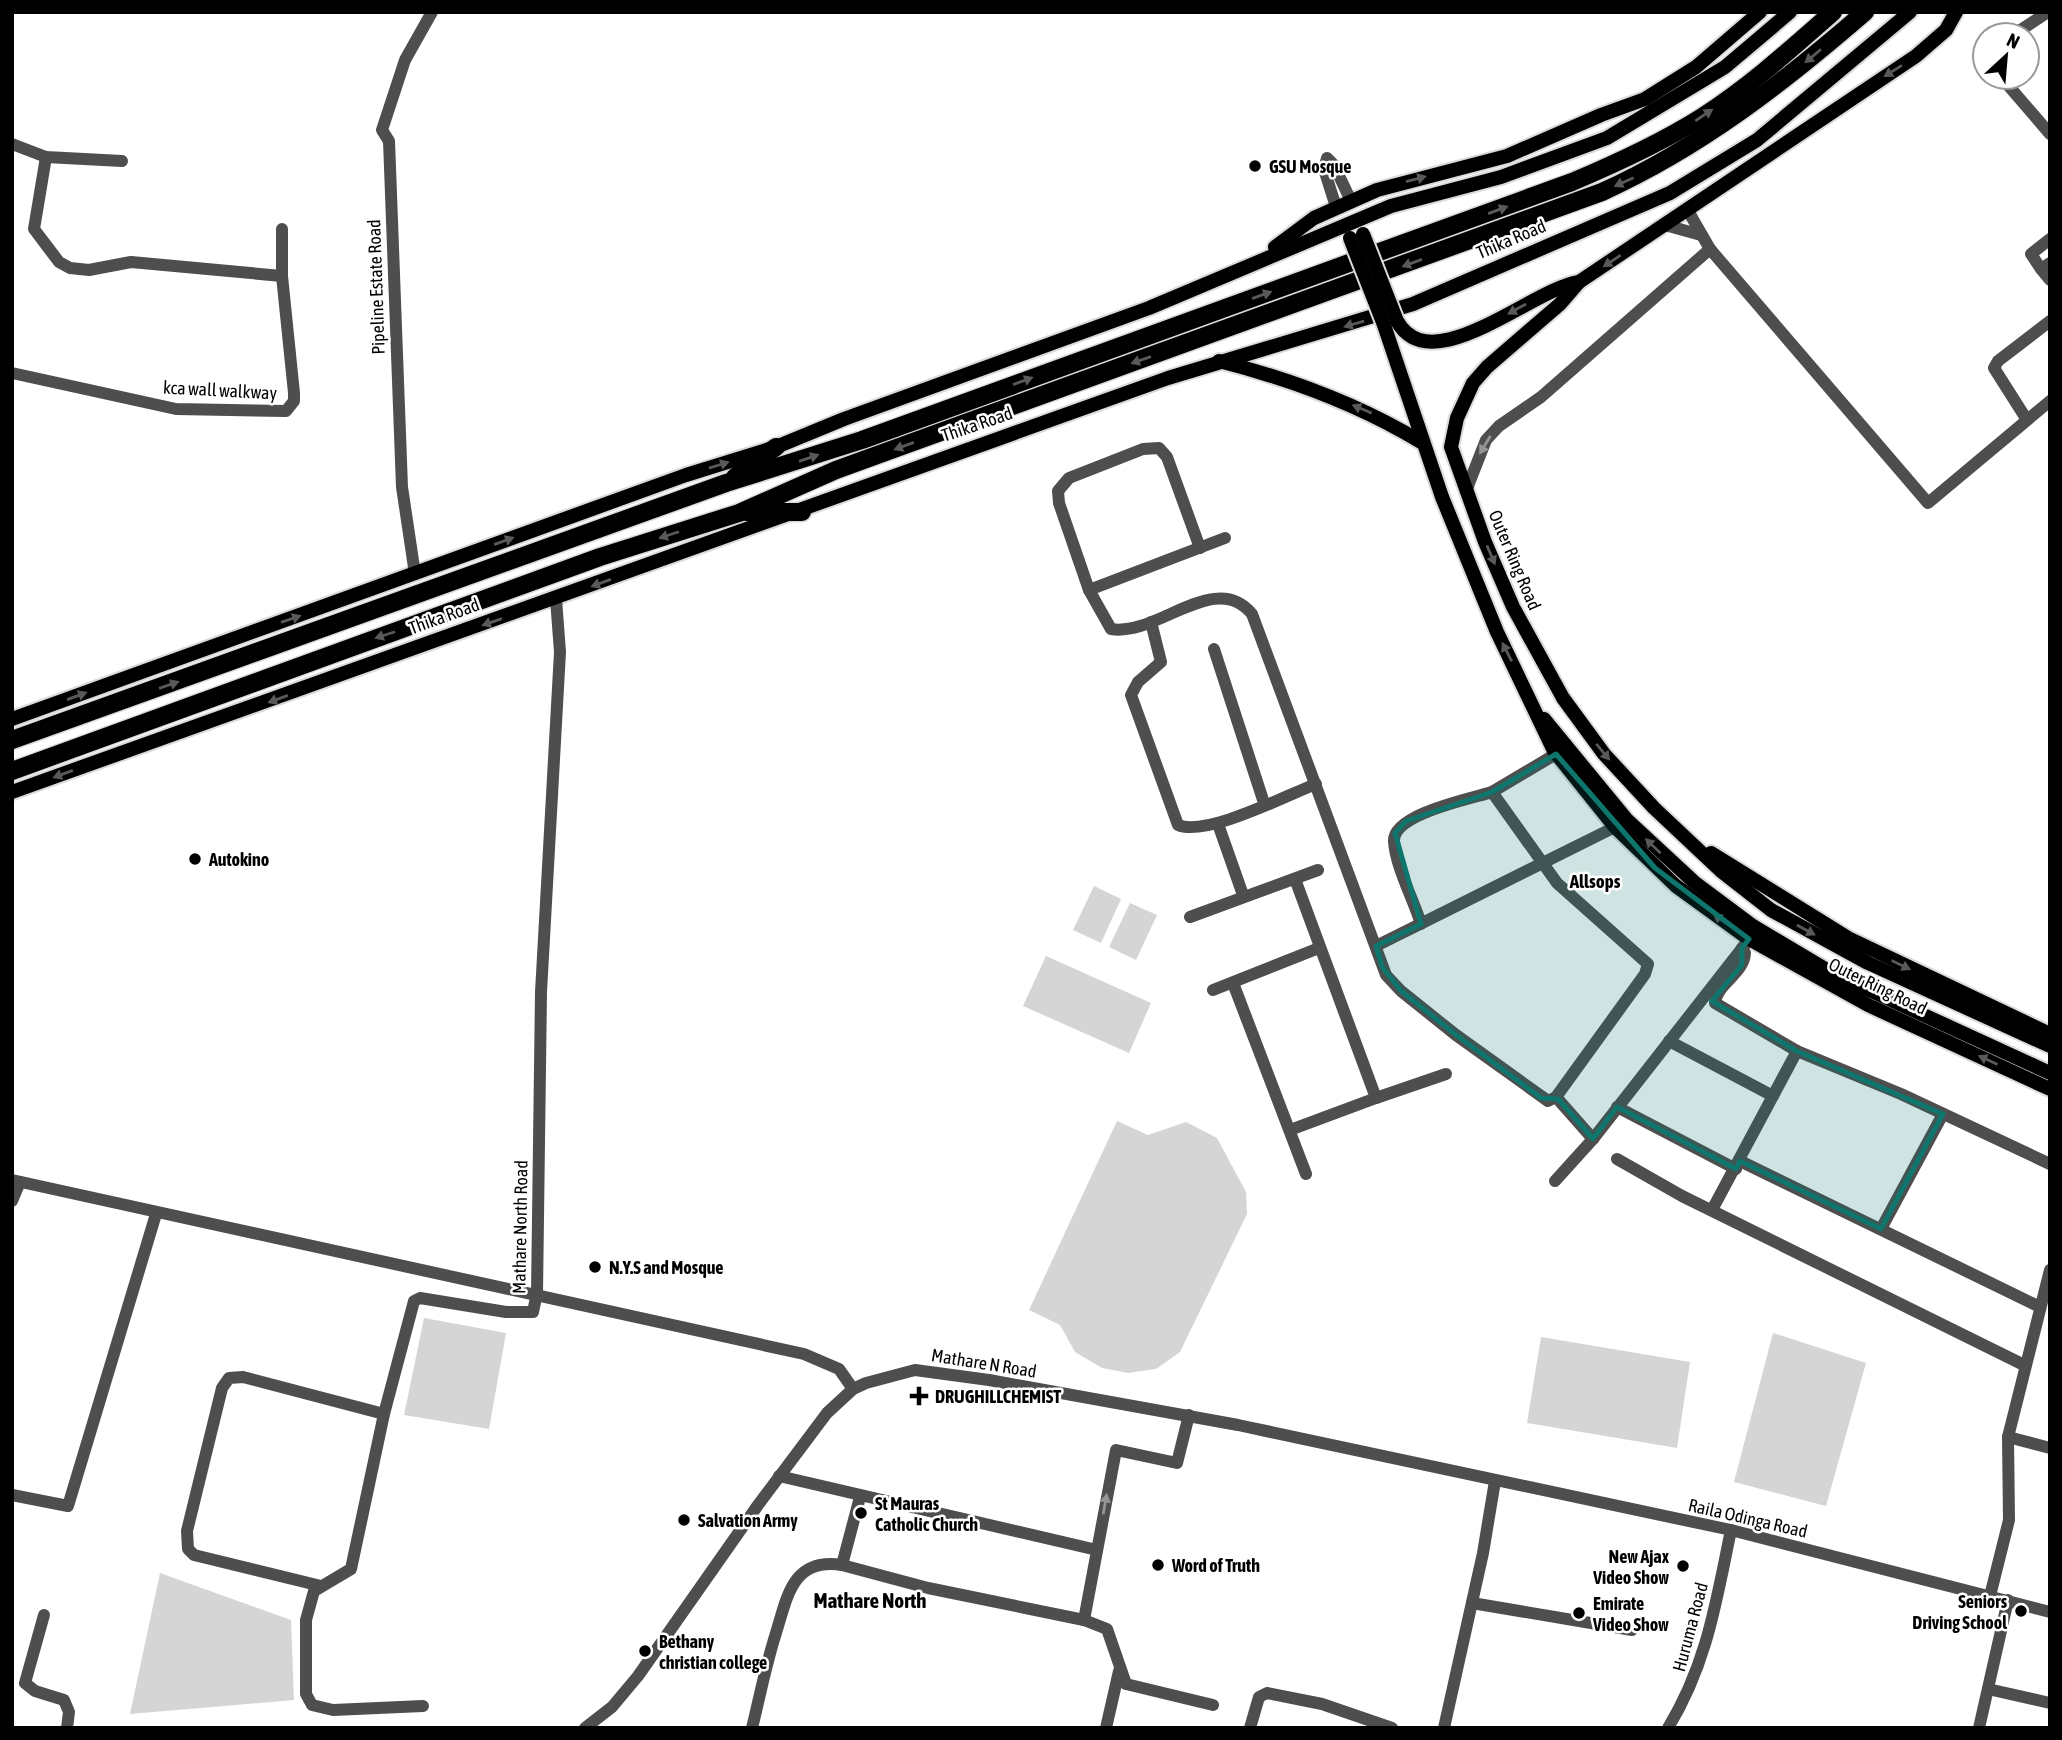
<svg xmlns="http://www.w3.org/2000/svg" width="2062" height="1740" viewBox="0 0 2062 1740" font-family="'Asap Condensed',sans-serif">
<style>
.green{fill:#d5d5d5}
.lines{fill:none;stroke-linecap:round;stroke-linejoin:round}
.major-casing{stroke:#dbdbdb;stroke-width:18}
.highway-casing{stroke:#dbdbdb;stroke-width:21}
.minor{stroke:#4e4e4e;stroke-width:12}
.major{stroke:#000;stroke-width:14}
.highway{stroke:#000;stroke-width:18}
.major-bridge-casing{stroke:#dbdbdb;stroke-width:18;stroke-linecap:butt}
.major-bridge{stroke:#000;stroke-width:14}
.oneway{fill:#595959}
.oneway2{fill:#959595}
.marked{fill:#0f766e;fill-opacity:0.2;stroke:#0f766e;stroke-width:5;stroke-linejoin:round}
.poi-dot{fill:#000;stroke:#fff;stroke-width:2.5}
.labels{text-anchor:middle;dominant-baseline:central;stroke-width:5;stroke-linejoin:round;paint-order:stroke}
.poi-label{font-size:18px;font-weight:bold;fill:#000;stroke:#fff;text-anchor:start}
.street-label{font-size:18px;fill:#000;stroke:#fff}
.neighbourhood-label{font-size:19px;font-weight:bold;fill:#000;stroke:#fff}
.quarter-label{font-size:21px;font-weight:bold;fill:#000;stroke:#fff}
</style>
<rect width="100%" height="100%" fill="#fff"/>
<g class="green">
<path d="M1094,886L1121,899L1101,943L1073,930Z"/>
<path d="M1130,903L1157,915L1136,960L1109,947Z"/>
<path d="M1046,956L1151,1003L1129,1053L1023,1006Z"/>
<path d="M1117,1121L1148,1135L1186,1122L1217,1138L1246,1192L1247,1214L1180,1352L1156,1369L1128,1373L1102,1368L1075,1352L1060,1325L1029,1310Z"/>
<path d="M424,1318L506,1333L489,1429L404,1415Z"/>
<path d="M1773,1333L1866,1363L1826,1506L1734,1482Z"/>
<path d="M1541,1337L1690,1362L1677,1448L1527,1423Z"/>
<path d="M160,1573L291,1620L294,1700L130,1714Z"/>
</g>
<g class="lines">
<g class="major-casing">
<g id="major">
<path d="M1275,247L1314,218L1377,190L1507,156L1601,115L1645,99L1696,67L1760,12"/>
<path d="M1579,282L1560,304L1487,367L1473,383L1457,418L1451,447L1485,542L1513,607L1563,698L1604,754L1654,808L1721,871L1771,910L1868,963L2050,1046"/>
<path d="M1397,321C1431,382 1532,289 1579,282L1916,56L1946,30L1956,12"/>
<path d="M1384,325L1442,497L1497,632L1554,751L1615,827L1676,886L1749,939L1868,1005L2050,1089"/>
<path d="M1219,361C1290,379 1358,404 1421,442"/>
<path d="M12,719L686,475L776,447L844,419L1149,308L1391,206L1501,177L1607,138L1725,67L1790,12"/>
<path d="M1544,719L1627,820L1694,882L1753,926L1832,973L2050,1073"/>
<path d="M12,792L1168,378L1413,304L1670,193L1757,140L1910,12"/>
<path d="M1711,853L1848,938L2050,1034"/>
</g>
</g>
<g class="highway-casing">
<g id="highway">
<path d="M735,477L776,447"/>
<path d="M746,512H802"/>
<path d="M12,740L726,483L862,440L1572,182C1617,163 1661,143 1702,117C1749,87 1791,49 1833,12"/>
<path d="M12,771L600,557L739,513L836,470L1602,192C1701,147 1783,83 1865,12"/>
</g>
</g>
<g class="minor">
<path d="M2013,35L2048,12"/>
<path d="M2001,77L2050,134"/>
<path d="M12,144L46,157L122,161"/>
<path d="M46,157L34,229L59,262L70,268L89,270L131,262L282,276"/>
<path d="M1336,207L1324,169L1327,158L1334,165L1351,201"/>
<path d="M1687,209L1710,249L1928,503L2050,401"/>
<path d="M1665,225L1701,235"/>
<path d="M2050,263L2041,269L2050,280"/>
<path d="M2041,269L2031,254L2050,239"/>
<path d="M12,373L176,409L286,411L294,401V393L282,276V229"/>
<path d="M2027,420L1994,368L1998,361L2050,321"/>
<path d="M1466,491L1486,440L1499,426L1541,397L1710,249"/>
<path d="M1200,548L1167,457L1159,448L1143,449L1069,478L1058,491L1059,503L1089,590L1111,629C1157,637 1215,569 1252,614L1386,975L1401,991L1456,1035L1548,1101L1556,1097L1645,974L1648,964L1557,883L1492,792L1556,754"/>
<path d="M415,574L402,487L389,141L382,130L405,60L432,12"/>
<path d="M1089,590L1225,538"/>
<path d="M1151,622L1161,662L1138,682L1131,695L1178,825C1206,837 1285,796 1316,784"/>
<path d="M1214,649L1264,803"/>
<path d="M1218,824L1243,895"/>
<path d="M1190,917L1318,870"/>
<path d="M1421,924C1414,901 1395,865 1394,841C1393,814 1470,799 1492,792"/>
<path d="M1376,946L1615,827"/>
<path d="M1742,948L1745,953C1744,974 1717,983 1715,1003L1797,1051L1901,1094L2050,1164"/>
<path d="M1233,983L1306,1174"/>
<path d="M1213,990L1319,948"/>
<path d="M1669,1041L1773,1096"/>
<path d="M1556,1097L1593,1139"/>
<path d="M1376,1098L1446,1074"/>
<path d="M1617,1107L1736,1169"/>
<path d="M1290,1130L1376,1098L1295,879"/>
<path d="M1617,1159L1682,1196L2024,1365"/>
<path d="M1740,1161L2040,1307"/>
<path d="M12,1180L804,1354L839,1369L853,1389"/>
<path d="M1555,1181L1593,1139L1747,942"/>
<path d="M12,1201L20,1182"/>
<path d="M1712,1210L1797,1051"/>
<path d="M1881,1229L1943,1114"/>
<path d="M2008,1437L2050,1448"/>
<path d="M779,1476L1097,1550"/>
<path d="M12,1495L68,1506L156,1214"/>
<path d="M842,1565L928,1588L1084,1620L1107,1629L1126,1684L1213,1705"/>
<path d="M321,1586L194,1555L188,1549L187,1531L222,1388L229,1378L243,1377L384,1414"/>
<path d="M1990,1596L2009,1520L2008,1437L2050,1270"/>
<path d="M1472,1603L1632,1630"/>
<path d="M44,1615L25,1683L35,1691L64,1700L69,1712L67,1728"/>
<path d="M1084,1620L1116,1450L1177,1463L1189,1415"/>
<path d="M1988,1689L2050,1703"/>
<path d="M423,1706L333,1710L312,1705L306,1694V1620L314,1591L351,1569L384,1414L414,1301L420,1298L506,1312H533L537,1293L541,992L560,652L556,599"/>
<path d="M585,1728L612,1707L638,1676L758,1505L827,1413L853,1389L866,1383L915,1370L989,1380L1238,1425L1731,1530L2050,1612"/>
<path d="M752,1728C760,1696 766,1664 776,1633C787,1598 792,1557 842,1565L860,1497"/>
<path d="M1106,1728L1119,1671"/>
<path d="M1250,1728L1259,1697L1267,1693L1322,1704L1392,1728"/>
<path d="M1444,1728L1483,1553L1495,1481"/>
<path d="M1668,1728C1707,1664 1716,1602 1731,1530"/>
<path d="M1979,1728L2008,1600"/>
</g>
<use href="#major" class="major"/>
<use href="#highway" class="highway"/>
<g class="major-bridge-casing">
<g id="major-bridge">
<path d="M1363,234L1397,321"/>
<path d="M1350,238L1384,325"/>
</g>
</g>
<use href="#major-bridge" class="major-bridge"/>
</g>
<defs><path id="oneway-solid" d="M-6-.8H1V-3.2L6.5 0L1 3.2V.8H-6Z" transform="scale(1.75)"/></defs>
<g class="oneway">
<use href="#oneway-solid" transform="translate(1813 56) rotate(140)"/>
<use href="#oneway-solid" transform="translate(1893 71) rotate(148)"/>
<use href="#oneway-solid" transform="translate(1704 115) rotate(-34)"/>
<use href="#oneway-solid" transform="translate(1416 179) rotate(-15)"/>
<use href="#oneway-solid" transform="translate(1624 182) rotate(156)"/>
<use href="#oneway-solid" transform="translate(1498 210) rotate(-20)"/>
<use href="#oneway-solid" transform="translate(1612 261) rotate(146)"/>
<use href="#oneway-solid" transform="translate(1412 263) rotate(160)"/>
<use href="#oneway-solid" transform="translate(1262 295) rotate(-20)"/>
<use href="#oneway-solid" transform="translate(1517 309) rotate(151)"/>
<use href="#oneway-solid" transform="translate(1354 324) rotate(164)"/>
<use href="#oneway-solid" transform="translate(1141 360) rotate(161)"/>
<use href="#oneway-solid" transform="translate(1023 381) rotate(-20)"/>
<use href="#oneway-solid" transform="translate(1362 409) rotate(-157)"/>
<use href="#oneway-solid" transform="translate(904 446) rotate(160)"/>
<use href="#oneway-solid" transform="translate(809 458) rotate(-19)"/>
<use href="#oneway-solid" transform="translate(719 465) rotate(-17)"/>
<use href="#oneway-solid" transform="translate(669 535) rotate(162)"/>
<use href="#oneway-solid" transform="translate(504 541) rotate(-20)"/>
<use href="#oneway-solid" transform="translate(1491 555) rotate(67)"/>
<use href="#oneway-solid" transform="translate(601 583) rotate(160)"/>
<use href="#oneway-solid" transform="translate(291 619) rotate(-19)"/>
<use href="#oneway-solid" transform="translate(492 622) rotate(161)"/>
<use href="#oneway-solid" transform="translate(385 635) rotate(162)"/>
<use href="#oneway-solid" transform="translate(1507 652) rotate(-117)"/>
<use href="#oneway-solid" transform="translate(169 685) rotate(-19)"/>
<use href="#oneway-solid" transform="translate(77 696) rotate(-20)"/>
<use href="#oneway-solid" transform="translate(278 699) rotate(160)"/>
<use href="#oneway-solid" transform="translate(1603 752) rotate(50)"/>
<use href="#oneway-solid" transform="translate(63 774) rotate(160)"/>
<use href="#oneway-solid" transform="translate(1653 846) rotate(-136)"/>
<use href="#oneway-solid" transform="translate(1722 920) rotate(-145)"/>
<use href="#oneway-solid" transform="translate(1806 930) rotate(29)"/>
<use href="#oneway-solid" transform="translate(1901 965) rotate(26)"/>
<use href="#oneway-solid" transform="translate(1988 1060) rotate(-155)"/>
</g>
<g class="oneway2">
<use href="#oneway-solid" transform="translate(1485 445) rotate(121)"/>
<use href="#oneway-solid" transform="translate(1105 1504) rotate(-80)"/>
</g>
<path class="marked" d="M1556,754L1655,868L1749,939L1742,948V965L1712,1001L1797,1051L1943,1114L1881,1229L1740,1161L1736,1169L1617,1107L1593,1139L1558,1099L1541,1098L1456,1035L1401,991L1382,967L1376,946L1421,924L1395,833L1406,821L1492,792Z"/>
<g class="poi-dot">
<circle cx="1255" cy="166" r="7"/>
<circle cx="195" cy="859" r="7"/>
<circle cx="595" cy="1267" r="7"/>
<path d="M915.5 1385.5h7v7h7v7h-7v7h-7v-7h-7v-7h7z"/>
<circle cx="861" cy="1513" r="7"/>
<circle cx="684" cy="1520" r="7"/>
<circle cx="1158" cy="1565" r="7"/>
<circle cx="1683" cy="1566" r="7"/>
<circle cx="2021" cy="1611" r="7"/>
<circle cx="1579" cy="1613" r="7"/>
<circle cx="645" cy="1651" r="7"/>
</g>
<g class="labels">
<g class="poi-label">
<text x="1269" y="166">GSU Mosque</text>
<text x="209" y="859">Autokino</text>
<text x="609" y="1267">N.Y.S and Mosque</text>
<text x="935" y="1396">DRUGHILLCHEMIST</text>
<text x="875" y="1503">St Mauras<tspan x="875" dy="21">Catholic Church</tspan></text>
<text x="698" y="1520">Salvation Army</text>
<text x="1669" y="1556" text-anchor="end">New Ajax<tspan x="1669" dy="21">Video Show</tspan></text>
<text x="1172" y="1565">Word of Truth</text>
<text x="2007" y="1601" text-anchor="end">Seniors<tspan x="2007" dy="21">Driving School</tspan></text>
<text x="1593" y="1603">Emirate<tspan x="1593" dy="21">Video Show</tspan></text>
<text x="659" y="1641">Bethany<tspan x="659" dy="21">christian college</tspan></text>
</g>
<g class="street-label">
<text transform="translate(1511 239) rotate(-23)">Thika Road</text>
<text transform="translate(376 287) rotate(-92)">Pipeline Estate Road</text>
<text transform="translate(220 390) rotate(3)">kca wall walkway</text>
<text transform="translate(977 424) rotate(-19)">Thika Road</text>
<text transform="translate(1515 560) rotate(67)">Outer Ring Road</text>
<text transform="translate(444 616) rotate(-20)">Thika Road</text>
<text transform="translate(1878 986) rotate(26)">Outer Ring Road</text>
<text transform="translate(520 1227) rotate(-89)">Mathare North Road</text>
<text transform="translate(984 1363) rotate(9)">Mathare N Road</text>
<text transform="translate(1748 1518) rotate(13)">Raila Odinga Road</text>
<text transform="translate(1690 1627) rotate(-75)">Huruma Road</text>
</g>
<g class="neighbourhood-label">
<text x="1595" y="881">Allsops</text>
</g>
<g class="quarter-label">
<text x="870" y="1600">Mathare North</text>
</g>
</g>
<rect width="2062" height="1740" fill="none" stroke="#000000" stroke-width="28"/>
<g transform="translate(2006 56) rotate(26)"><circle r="33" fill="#ffffff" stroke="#999999" stroke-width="2"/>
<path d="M0-5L12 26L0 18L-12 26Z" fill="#000000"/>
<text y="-10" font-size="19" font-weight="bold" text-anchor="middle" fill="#000000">N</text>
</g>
</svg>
